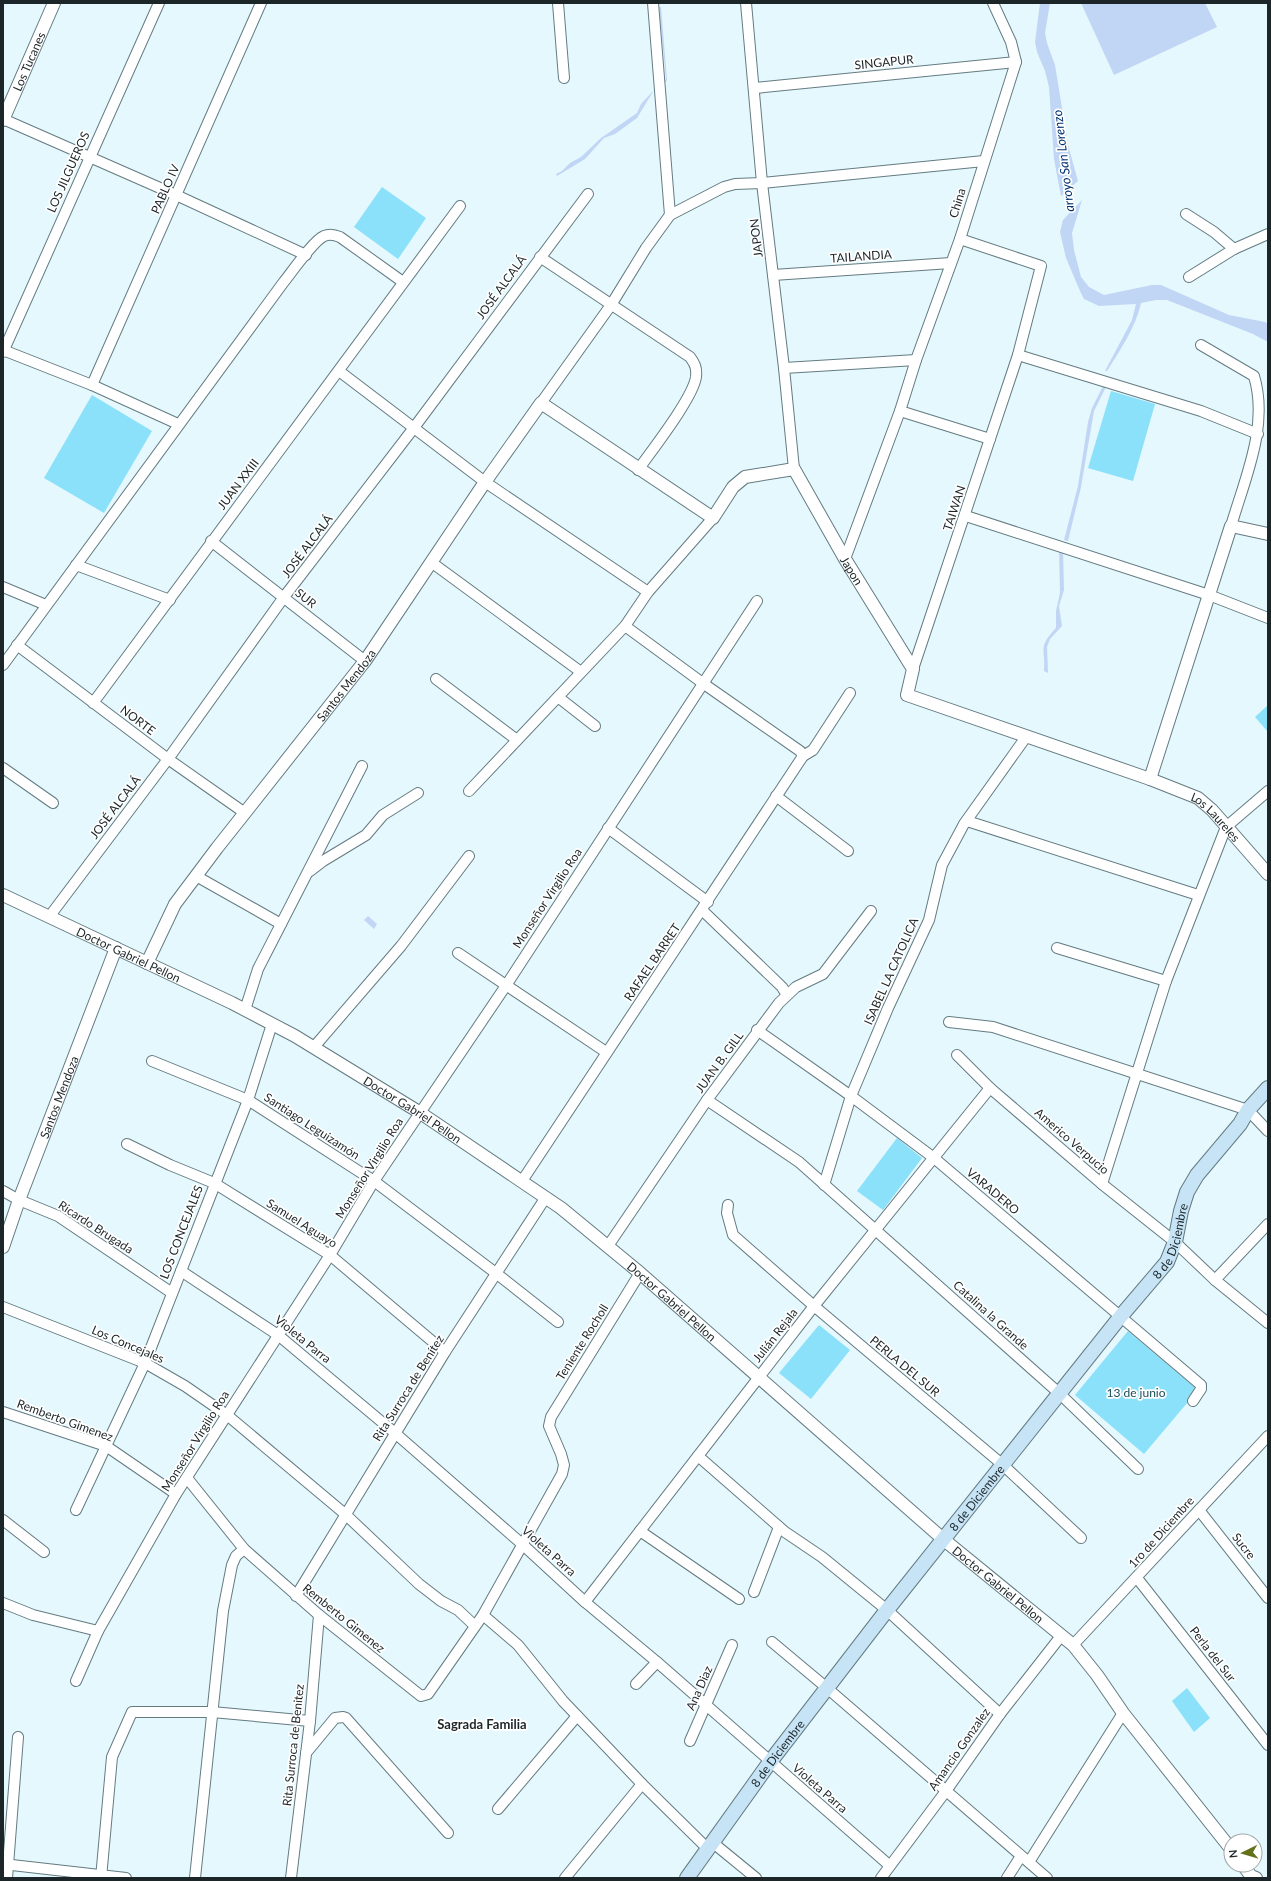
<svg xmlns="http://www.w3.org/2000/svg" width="1271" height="1881" viewBox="0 0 1271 1881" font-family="Lato,sans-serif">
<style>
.green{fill:#8ae1f9}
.water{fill:#c1d6f4}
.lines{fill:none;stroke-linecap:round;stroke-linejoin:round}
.stream{stroke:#c1d6f4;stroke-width:2.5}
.minor-casing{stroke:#647b81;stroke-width:12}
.tertiary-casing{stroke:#647b81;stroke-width:14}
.secondary-casing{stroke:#647b81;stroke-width:16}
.minor{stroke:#fff;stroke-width:10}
.tertiary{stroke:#fff;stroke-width:12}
.secondary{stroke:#c6e4f6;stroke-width:14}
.labels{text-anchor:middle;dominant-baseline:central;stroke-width:3.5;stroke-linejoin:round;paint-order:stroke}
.street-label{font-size:12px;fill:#1c2528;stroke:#fff}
.park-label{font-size:12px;fill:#174d5b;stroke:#fff}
.water-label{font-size:13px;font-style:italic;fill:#003270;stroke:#fff}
.neighbourhood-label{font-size:13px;font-weight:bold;fill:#1c2528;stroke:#fff}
</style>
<rect width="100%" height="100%" fill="#e4f8fe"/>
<g class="green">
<path d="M382,187L426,218L398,259L354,227Z"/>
<path d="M1111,391L1155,404L1133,481L1088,468Z"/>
<path d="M92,395L152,431L104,513L44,478Z"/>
<path d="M1268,705V732L1255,717Z"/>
<path d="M897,1138L922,1158L883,1210L857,1191Z"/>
<path d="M819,1325L850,1350L811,1399L779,1373Z"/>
<path d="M1128,1331L1198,1390L1144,1454L1075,1395Z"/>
<path d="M1187,1688L1210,1718L1194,1732L1172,1701Z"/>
</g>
<g class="water">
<path d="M1040,3H1050L1045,33L1047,43L1055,65L1068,145L1078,181L1061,196L1054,159L1049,87L1045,71L1037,52L1035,42Z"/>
<path d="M1081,3H1205L1217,27L1114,75Z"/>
<path d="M659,7H661L667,80L664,84L663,82L666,79Z"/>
<path d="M654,90L637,118L615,134L604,138L585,159L557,176L556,174L562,171L570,163L581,157L601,138L637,113L641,104Z"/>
<path d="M1082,200L1072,233L1074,250L1081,277L1089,287L1104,295L1152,285H1161L1229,315L1265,322L1268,324V342L1253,334L1167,300H1156L1141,303C1136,327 1120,350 1107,371H1105L1132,320L1136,304L1099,306L1084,299L1080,291L1066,258L1060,232L1063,220Z"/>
<path d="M1104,384L1107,385L1094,411L1081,487L1068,541L1064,540L1078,486L1088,422L1092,408Z"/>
<path d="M1059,549L1063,550L1064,590L1059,606L1062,626L1050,639L1047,647L1048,673L1044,671C1046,648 1037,648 1056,628V611L1060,593Z"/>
<path d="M368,916L377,924L374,929L364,920Z"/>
</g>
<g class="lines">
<path class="stream" d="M1069,187L1070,214"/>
<g class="minor-casing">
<g id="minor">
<path d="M558,3L564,78"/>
<path d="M653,3L670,215"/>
<path d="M746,3L762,183L784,368L794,469"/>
<path d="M755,88L1016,62"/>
<path d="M3,119L176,195L306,255"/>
<path d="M1186,214L1214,232L1234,249"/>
<path d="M540,257L690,357C695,364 697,368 696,377C693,398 652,450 638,470"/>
<path d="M773,275L951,263"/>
<path d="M1189,277L1234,249L1268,234"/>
<path d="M1201,345L1254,376C1269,426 1245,478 1231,526"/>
<path d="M3,350L92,385L178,424"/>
<path d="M3,352L159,3"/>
<path d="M1018,355L1201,411L1258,434"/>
<path d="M784,368L916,360"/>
<path d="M339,371L485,482L648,592"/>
<path d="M92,385L261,3"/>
<path d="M541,403L611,305L646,248L670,215L724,187L735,184L762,183L984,161"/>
<path d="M900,411L990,439"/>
<path d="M966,516L1209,595L1268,618"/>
<path d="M211,541L365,661"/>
<path d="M845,559L900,411L916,360L960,239L1016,62L1011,42L993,3"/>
<path d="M431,562L581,672"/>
<path d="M76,565L170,600"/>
<path d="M3,587L46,605"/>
<path d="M625,626L704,684L800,751L803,756"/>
<path d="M17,645L168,759L245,813"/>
<path d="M3,665L283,283C292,272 313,241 324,236C329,234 335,235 340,237L403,282"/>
<path d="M913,669L1018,355L1041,266L960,239"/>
<path d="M436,679L517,740"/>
<path d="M558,697L595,726"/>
<path d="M93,703L460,206"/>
<path d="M3,768L53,803"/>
<path d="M469,791L625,626L648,592L713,518"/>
<path d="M776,796L848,851"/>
<path d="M967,821L1198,895"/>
<path d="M608,828L708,902"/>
<path d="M310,871L323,861L366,835L383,815L418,793"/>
<path d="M196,876L281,924"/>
<path d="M702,910L782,987L787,995"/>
<path d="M49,917L168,759L284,597L413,429L588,194"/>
<path d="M1057,948L1166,981"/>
<path d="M458,953L606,1052"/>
<path d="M245,1010L258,969L362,766"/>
<path d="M949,1022L993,1027L1248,1110L1268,1131"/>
<path d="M757,1030L851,1096L934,1158L1201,1385V1389L1193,1401"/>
<path d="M314,1047L401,946L469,856"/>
<path d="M957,1055L990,1088L1102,1184L1175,1242L1215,1280L1268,1323"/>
<path d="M152,1061L248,1100L374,1181L497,1274L558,1322"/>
<path d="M707,1100L799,1162L1060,1394L1138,1469"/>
<path d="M127,1144L170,1165L214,1183L330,1255L445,1352"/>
<path d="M522,1181L803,756L813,750L850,693"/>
<path d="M1102,1184L1166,981L1226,827L1268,791"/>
<path d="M824,1185L851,1096L888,1008L929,920L942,865L964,824L1026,737"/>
<path d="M3,1191L19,1200L58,1216L172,1293"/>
<path d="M728,1205L727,1213L733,1235L814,1306L1003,1465L1081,1538"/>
<path d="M608,1246L707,1100L779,1003L796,987L823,974L871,911"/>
<path d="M181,1271L278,1335L395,1433L522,1544L585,1602L657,1662L889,1865"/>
<path d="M1215,1280L1268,1224"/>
<path d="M3,1307L145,1363L185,1386L227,1415L345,1514L419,1584L441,1601L458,1610L475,1626"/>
<path d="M3,1412L106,1446L176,1494"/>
<path d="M698,1456L785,1532L822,1557L887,1610L1000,1714"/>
<path d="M187,1478L244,1549L319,1615L421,1696L428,1694L483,1615L562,1474L564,1465L561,1454L549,1426L551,1417L640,1273"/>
<path d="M76,1510L145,1363L248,1100L272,1024"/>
<path d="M1199,1510L1268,1598"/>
<path d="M3,1520L44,1552"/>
<path d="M640,1531L739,1599"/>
<path d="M1137,1578L1268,1745"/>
<path d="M754,1592L779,1527"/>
<path d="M296,1596L445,1352L546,1197"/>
<path d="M585,1602L814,1306L990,1088"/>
<path d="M3,1603L33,1615L98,1631"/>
<path d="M483,1615L518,1645L563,1701L642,1784L708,1849"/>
<path d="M772,1642L827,1688L1047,1878"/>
<path d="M1073,1645L1268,1436"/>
<path d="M76,1681L98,1631L176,1494L330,1255L374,1181L507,984L757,601"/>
<path d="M636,1684L657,1662"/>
<path d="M690,1741L732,1645"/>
<path d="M306,1753L335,1718L343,1717L346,1718L448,1833"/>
<path d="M498,1809L577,1716"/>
<path d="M712,1842L756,1878"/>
<path d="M1029,1862L1123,1713"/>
<path d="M3,1864L126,1878"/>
<path d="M7,1878L18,1737"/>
<path d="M101,1878L112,1757L132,1712H212L310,1721"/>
<path d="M195,1878L223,1611L232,1565L236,1556L244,1549"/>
<path d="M291,1878L310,1721L319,1615"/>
<path d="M565,1878L642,1784"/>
<path d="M881,1878L946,1791L1000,1714L1061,1636"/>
<path d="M1007,1878L1021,1856"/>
</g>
</g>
<g class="tertiary-casing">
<g id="tertiary">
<path id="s1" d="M3,120L54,3"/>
<path d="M1150,779L1231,526L1268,534"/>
<path id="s2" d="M3,895L232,1003L295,1036L419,1112L561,1208L640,1273L943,1539L1073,1645L1097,1675L1123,1713L1231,1849"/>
<path id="s3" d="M147,963L175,904L217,848L365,661L485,482L541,403L713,518L733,487L745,477L794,469L845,559L913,669L907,695L1150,779L1198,798L1212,810L1268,874"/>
<path id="s4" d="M3,1247L19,1200L116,948"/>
<path d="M1243,1865L1251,1876L1256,1878"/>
</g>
</g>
<g class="secondary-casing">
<g id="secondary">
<path id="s5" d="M687,1878L770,1762L887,1610L1121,1316L1167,1262L1175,1242L1181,1211L1187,1192L1197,1175L1240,1124L1248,1110L1268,1088"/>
</g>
</g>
<use href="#minor" class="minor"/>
<use href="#tertiary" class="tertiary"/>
<use href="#secondary" class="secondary"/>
</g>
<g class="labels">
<g class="street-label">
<text stroke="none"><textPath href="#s1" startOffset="64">Los Tucanes</textPath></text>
<text transform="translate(884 62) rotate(-6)">SINGAPUR</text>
<text transform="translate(68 172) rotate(-66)">LOS JILGUEROS</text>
<text transform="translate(165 189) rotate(-66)">PABLO IV</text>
<text transform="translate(957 203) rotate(-73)">China</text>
<text transform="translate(756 238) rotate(-97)">JAPON</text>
<text transform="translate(861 256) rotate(-4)">TAILANDIA</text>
<text transform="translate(501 287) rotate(-54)">JOSÉ ALCALÁ</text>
<text transform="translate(238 484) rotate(-53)">JUAN XXIII</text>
<text transform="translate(954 508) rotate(-72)">TAIWAN</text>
<text transform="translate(307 546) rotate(-53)">JOSÉ ALCALÁ</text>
<text stroke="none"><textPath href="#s3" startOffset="1112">Japon</textPath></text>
<text transform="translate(306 598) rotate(38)">SUR</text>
<text stroke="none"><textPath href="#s3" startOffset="343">Santos Mendoza</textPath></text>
<text transform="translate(138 720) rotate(37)">NORTE</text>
<text transform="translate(115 807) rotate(-53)">JOSÉ ALCALÁ</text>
<text stroke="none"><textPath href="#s3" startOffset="1589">Los Laureles</textPath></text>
<text transform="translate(547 898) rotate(-57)">Monseñor Virgilio Roa</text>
<text stroke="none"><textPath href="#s2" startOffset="139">Doctor Gabriel Pellon</textPath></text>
<text transform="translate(652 962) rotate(-56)">RAFAEL BARRET</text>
<text transform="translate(891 971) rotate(-66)">ISABEL LA CATOLICA</text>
<text transform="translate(719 1062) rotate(-54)">JUAN B. GILL</text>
<text stroke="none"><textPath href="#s4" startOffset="160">Santos Mendoza</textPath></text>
<text stroke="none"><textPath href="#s2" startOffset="463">Doctor Gabriel Pellon</textPath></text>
<text transform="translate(312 1126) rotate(33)">Santiago Leguizamón</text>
<text transform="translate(1072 1141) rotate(41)">Americo Verpucio</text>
<text transform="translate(369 1168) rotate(-58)">Monseñor Virgilio Roa</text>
<text transform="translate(993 1191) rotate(40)">VARADERO</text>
<text transform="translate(302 1223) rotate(32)">Samuel Aguayo</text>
<text transform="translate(96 1227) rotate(33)">Ricardo Brugada</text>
<text transform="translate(181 1232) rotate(-69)">LOS CONCEJALES</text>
<text stroke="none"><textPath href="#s5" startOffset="802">8 de Diciembre</textPath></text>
<text stroke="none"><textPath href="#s2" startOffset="786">Doctor Gabriel Pellon</textPath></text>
<text transform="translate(991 1315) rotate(42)">Catalina la Grande</text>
<text transform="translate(775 1335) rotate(-52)">Julián Rejala</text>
<text transform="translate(303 1339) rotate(39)">Violeta Parra</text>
<text transform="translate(582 1342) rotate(-58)">Teniente Rocholl</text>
<text transform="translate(128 1344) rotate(23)">Los Concejales</text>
<text transform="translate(905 1366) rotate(40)">PERLA DEL SUR</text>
<text transform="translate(408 1388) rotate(-58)">Rita Surroca de Benítez</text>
<text transform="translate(65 1420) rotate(20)">Remberto Gimenez</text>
<text transform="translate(195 1441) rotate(-58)">Monseñor Virgilio Roa</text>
<text stroke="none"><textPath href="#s5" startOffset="478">8 de Diciembre</textPath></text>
<text transform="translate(1161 1532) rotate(-48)">1ro de Diciembre</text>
<text transform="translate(1244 1546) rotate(52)">Sucre</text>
<text transform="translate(549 1551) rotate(42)">Violeta Parra</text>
<text stroke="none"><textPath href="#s2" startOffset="1218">Doctor Gabriel Pellon</textPath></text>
<text transform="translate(344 1618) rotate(39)">Remberto Gimenez</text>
<text transform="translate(1213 1654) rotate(52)">Perla del Sur</text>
<text transform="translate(699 1688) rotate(-66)">Ana Diaz</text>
<text transform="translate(293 1745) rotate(-84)">Rita Surroca de Benitez</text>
<text transform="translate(959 1749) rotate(-55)">Amancio Gonzalez</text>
<text stroke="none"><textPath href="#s5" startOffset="154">8 de Diciembre</textPath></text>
<text transform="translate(820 1788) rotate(41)">Violeta Parra</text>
</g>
<g class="park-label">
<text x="1136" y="1392">13 de junio</text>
</g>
<g class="water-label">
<text transform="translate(1063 161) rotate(-97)">arroyo San Lorenzo</text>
</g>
<g class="neighbourhood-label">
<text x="482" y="1724">Sagrada Familia</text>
</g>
</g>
<rect width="1271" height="1881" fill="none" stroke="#1c2528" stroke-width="8"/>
<g transform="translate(1243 1853) rotate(265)"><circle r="19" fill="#ffffff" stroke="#a4a8a9"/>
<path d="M0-3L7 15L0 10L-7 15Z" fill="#64711b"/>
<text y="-6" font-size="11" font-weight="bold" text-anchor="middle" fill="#1c2528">N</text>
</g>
</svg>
